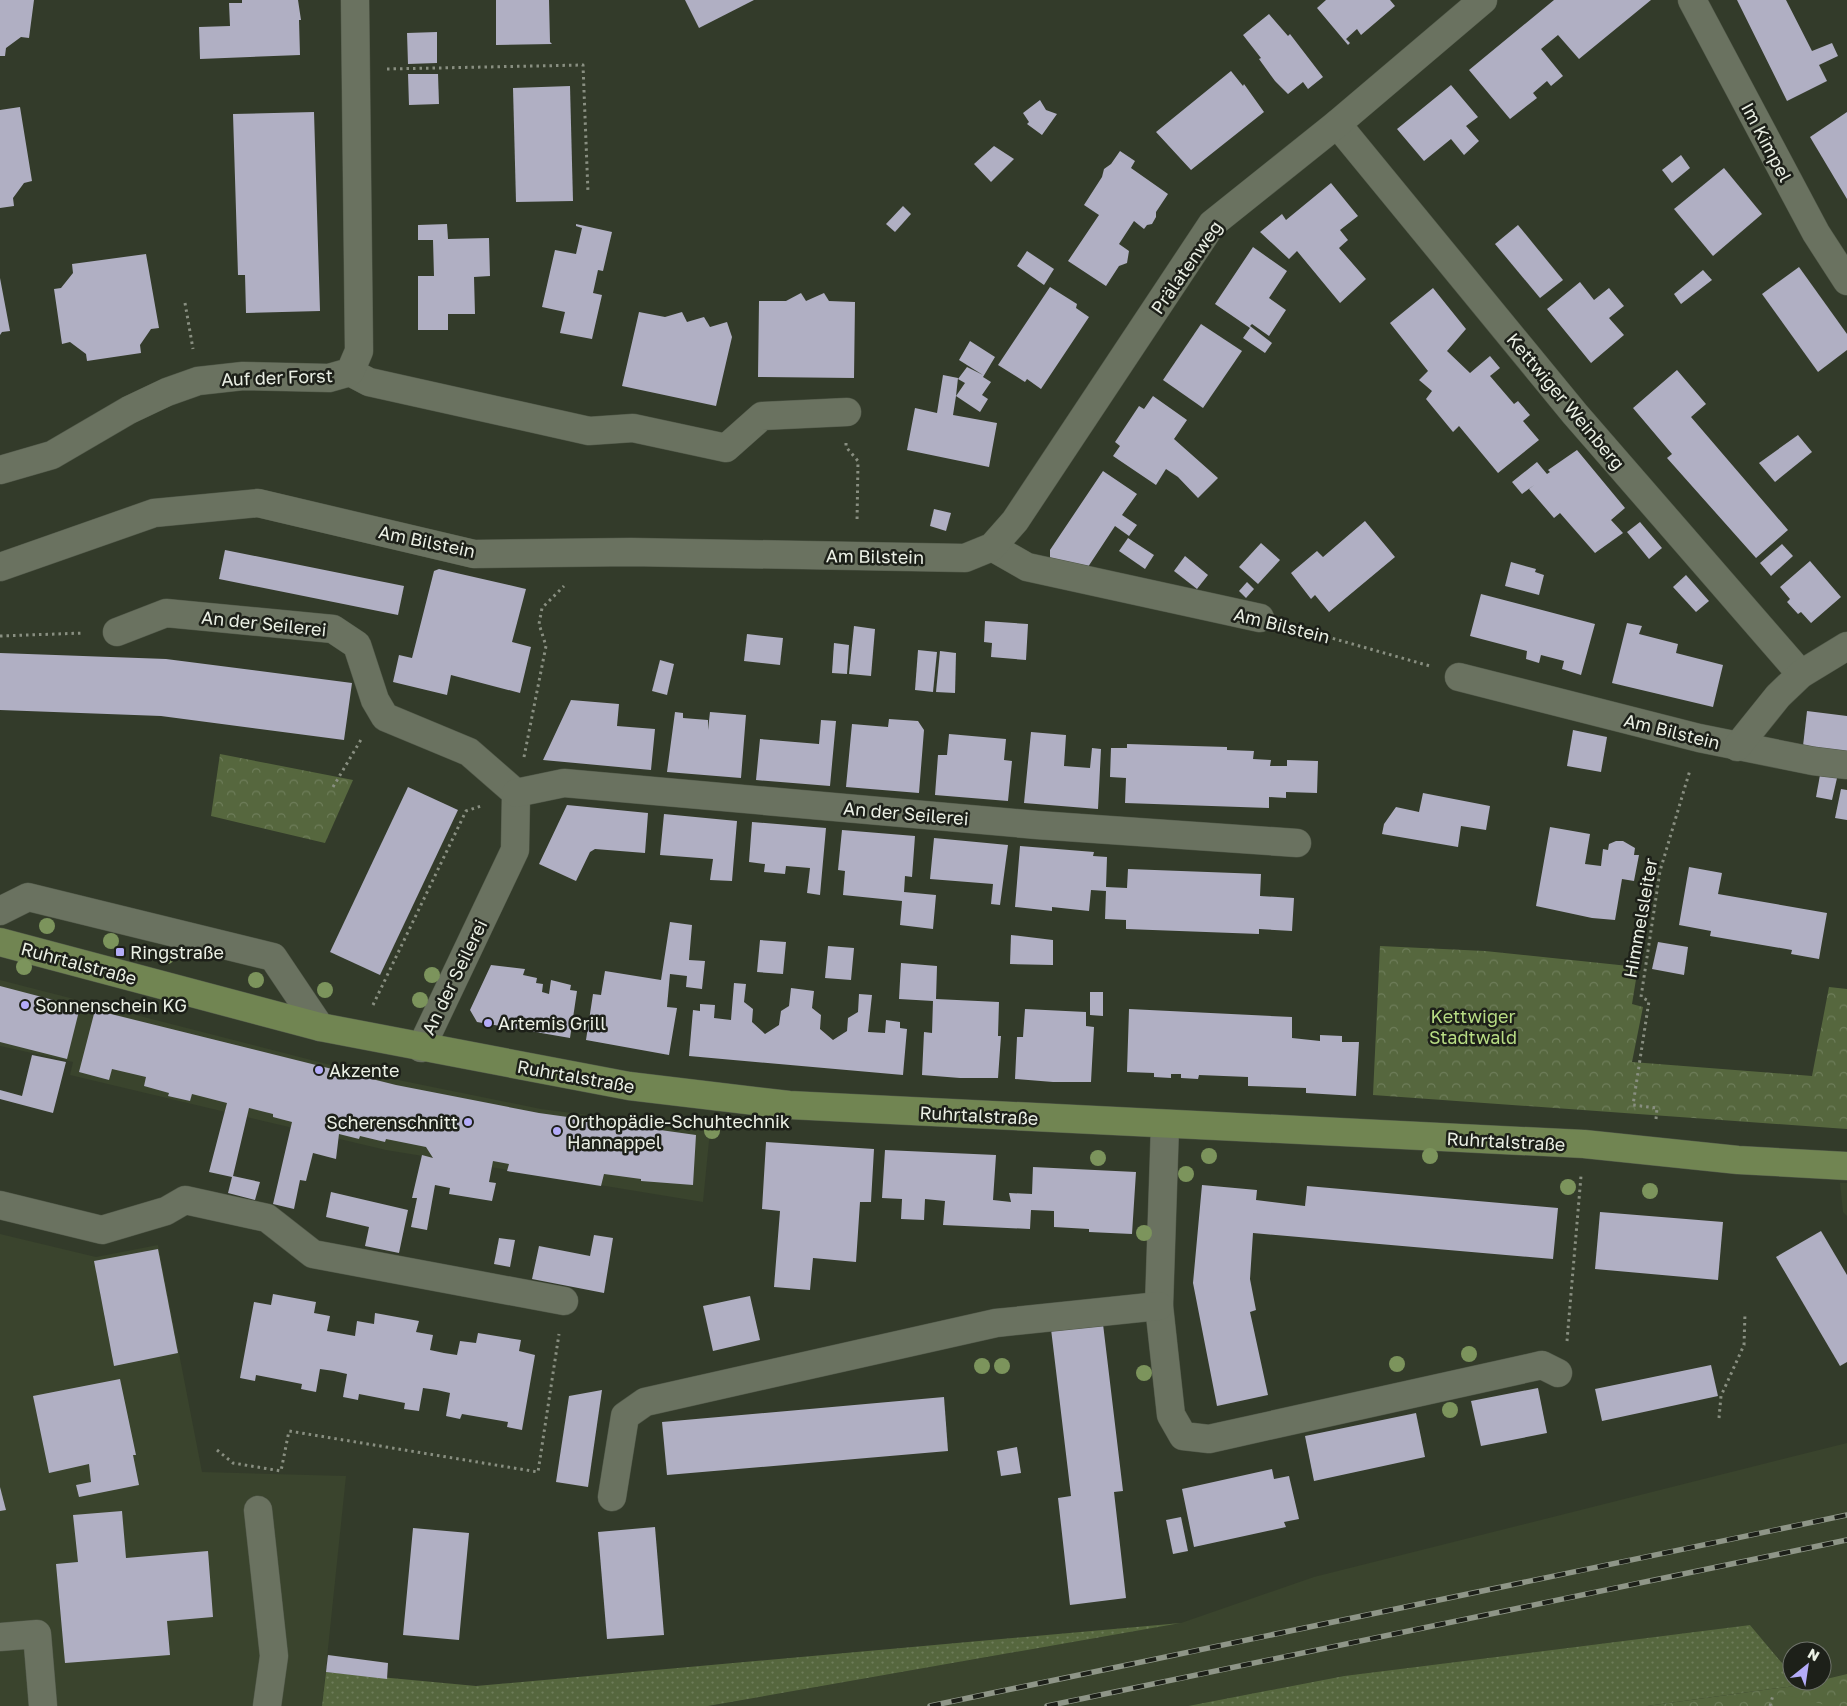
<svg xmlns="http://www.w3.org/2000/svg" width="1847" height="1706" viewBox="0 0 1847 1706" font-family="'Golos Text',sans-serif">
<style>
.built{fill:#3a442d}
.grass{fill:url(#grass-dots)}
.forest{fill:url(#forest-crowns)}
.pitch{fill:#56673e}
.building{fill:#b0afc3}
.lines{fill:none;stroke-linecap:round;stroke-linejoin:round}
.minor-casing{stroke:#515849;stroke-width:29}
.major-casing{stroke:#515849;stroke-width:29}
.path{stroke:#898f81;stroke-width:3;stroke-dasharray:2.5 4;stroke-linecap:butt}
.minor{stroke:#6a7260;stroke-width:28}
.major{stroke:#718552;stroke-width:28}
.rail-casing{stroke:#8f9688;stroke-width:5.5}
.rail{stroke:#1d2019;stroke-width:4;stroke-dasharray:11;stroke-linecap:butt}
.tree{fill:#7c945c}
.poi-dot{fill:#b4acf9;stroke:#1d2019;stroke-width:2}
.labels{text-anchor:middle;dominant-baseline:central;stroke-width:5;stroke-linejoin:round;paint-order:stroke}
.street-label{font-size:18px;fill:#ebf0e5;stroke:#1d2019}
.poi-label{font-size:18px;fill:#ebf0e5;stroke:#1d2019;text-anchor:start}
.park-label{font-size:18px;fill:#b8dd84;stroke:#1d2019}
</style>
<defs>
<pattern id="grass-dots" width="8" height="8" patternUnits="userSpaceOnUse" patternTransform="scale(1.25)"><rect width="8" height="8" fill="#56673e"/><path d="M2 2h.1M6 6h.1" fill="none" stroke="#6e7d5a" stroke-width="1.8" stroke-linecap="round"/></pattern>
<pattern id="forest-crowns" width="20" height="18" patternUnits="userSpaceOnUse" patternTransform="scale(1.25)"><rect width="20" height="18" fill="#56673e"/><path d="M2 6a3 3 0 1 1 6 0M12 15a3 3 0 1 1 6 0" fill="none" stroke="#6e7d5a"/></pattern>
</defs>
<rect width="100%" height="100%" fill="#333b2a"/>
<g class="built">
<path d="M0,980L354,1071L541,1109L712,1131L709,1141L703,1202L386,1150L70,1075L73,1062L0,1046Z"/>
<path d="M1840,1183H1847V1216L1843,1212Z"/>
<path d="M0,1234L96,1257L158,1245L202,1472L346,1476L322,1706H0Z"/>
<path d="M1847,1443V1674L1822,1680V1651H1792V1675L1750,1625L1344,1676L1188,1706H708L1181,1623L1314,1577Z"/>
</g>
<g class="grass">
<path d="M1181,1623L708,1706H322L326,1672L476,1686Z"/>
<path d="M1750,1625L1792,1675V1681H1797L1801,1685L1647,1706H1188L1344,1676Z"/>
</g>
<g class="forest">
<path d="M220,754L353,780L325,843L211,816Z"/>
<path d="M1380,946L1485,951L1638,967L1632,1004L1643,1007L1632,1062L1812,1076L1829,987L1847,989V1129L1373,1095Z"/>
<path d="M1847,1674V1706H1647L1801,1685Z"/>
</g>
<path class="pitch" d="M1778,1693L1830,1706H1774Z"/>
<g class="building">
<path d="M0,0H34L29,38L21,37L6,48L5,56H0Z"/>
<path d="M242,0H298L301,20H299L300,55L200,59L199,27L230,26L229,3H242Z"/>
<path d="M496,0H549L550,42L552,44L496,45Z"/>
<path d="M685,0H754L699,28Z"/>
<path d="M1326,0H1390L1395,6L1361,35L1357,29L1346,39L1350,43L1348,45L1317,8Z"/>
<path d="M1554,0H1651L1579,59L1558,35L1541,49L1563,76L1551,86L1547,81L1533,93L1537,98L1510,119L1469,70Z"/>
<path d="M1737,0H1786L1812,51L1832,43L1838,56L1819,65L1827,81L1787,101Z"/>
<path d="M1269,14L1288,36L1290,34L1323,77L1308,89L1303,82L1288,94L1275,81L1259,59L1261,58L1243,35Z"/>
<path d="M437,32V63L408,64L407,33Z"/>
<path d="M1231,71L1243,86L1244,84L1264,112L1191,170L1156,132Z"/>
<path d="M408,74H438L439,104L409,105Z"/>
<path d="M1451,85L1478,117L1466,126L1479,141L1464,155L1451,139L1424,161L1397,129Z"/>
<path d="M570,86L573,201L516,202L513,88Z"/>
<path d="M1040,100L1046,110L1057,114L1042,135L1027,124L1029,122L1023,113Z"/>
<path d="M20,107L32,181L24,183L13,198L14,206L0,208V110Z"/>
<path d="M314,112L320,311L246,313L245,275H238L233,114Z"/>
<path d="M1847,112V199L1810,137Z"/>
<path d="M994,146L1014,159L991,182L974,164Z"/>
<path d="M1120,151L1135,161L1131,168L1168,194L1156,212V217L1152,224L1147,225L1144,229L1134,221L1119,244L1129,251L1127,263L1119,266L1106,286L1068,261L1099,215L1084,205L1102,177L1104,169L1111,164Z"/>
<path d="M1681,155L1690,168L1672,183L1662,170Z"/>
<path d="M1724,168L1762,214L1713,256L1674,209Z"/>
<path d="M1331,183L1358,216L1340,230L1348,240L1339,248L1366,279L1340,303L1297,251L1289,259L1260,232L1282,214L1286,220Z"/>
<path d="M903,206L911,214L895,232L886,224Z"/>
<path d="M447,224L448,239L489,238L490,276L474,277L475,314H448V330H418V276H434L433,240H418V225Z"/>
<path d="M576,224L612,232L603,271L598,270L593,293L602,295L592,339L560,333L565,312L542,307L555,250L576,254L582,228L576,226Z"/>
<path d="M1518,225L1563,280L1540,298L1495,244Z"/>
<path d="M1253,247L1287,271L1269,298L1286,310L1269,336L1252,324L1250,326L1272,343L1265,353L1243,338L1250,328L1215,304Z"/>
<path d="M1027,251L1054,269L1044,285L1017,266Z"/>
<path d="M146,254L159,328L151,329L140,345L141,353L87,361L86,354L70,342L62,344L54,289L61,288L73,273L72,264Z"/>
<path d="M1799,267L1847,334V350L1818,372L1762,294Z"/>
<path d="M1703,270L1712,280L1681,304L1674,294Z"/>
<path d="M0,278L10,331L2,332L0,335Z"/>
<path d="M1580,282L1594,300L1609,288L1624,306L1609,318L1624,335L1591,363L1547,309Z"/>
<path d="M1050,287L1077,304L1076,308L1089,317L1041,389L1027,379L1025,382L998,365Z"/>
<path d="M1433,288L1466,329L1447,351L1470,373L1490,356L1500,368L1490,376L1514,404L1518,401L1530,415L1523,421L1539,440L1498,473L1459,426L1453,432L1426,399L1432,391L1419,380L1428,371L1390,323Z"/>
<path d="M801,293L806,301L824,293L829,301L855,302L854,378L758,377L759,301H786Z"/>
<path d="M639,312L665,317L682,312L687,322L704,317L710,327L727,322L732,337L716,406L622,386Z"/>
<path d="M1201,324L1242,351L1203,408L1163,380Z"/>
<path d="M970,341L995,357L983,377L991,382L982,395L988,399L980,412L956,396L953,415L997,423L989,467L907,450L915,408L937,413L943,375L958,378L956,396L965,383L958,379L967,367L983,375L959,360Z"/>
<path d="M1677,370L1706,404L1691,417L1788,530L1756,558L1667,458L1672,454L1633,408Z"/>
<path d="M1153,396L1187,420L1174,439L1218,478L1198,498L1178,477L1166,469L1156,485L1113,456L1120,446L1115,442L1139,406L1144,409Z"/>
<path d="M1798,435L1812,452L1775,482L1759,463Z"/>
<path d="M1577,450L1625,508L1611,520L1623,533L1595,553L1560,513L1554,518L1529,489L1534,485L1522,494L1512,482L1537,462L1547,474L1550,472L1548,470Z"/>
<path d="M1103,471L1137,494L1122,515L1137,525L1129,536L1115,526L1086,570L1050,558V550Z"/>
<path d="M934,509L951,513L946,531L930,526Z"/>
<path d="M1365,521L1395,557L1329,612L1315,595L1311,599L1291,573L1317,551L1323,557Z"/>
<path d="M1640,522L1662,548L1649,559L1627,532Z"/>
<path d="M1128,538L1154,555L1145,569L1119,551Z"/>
<path d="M1261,543L1280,560L1258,584L1239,567Z"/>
<path d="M1782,544L1793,556L1771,576L1760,563Z"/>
<path d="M225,550L404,586L398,615L219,579Z"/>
<path d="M1185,556L1208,575L1197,589L1174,571Z"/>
<path d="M1810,561L1841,597L1811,623L1801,612L1798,614L1787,602L1790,599L1780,587Z"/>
<path d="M1511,562L1536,569L1535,572L1544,575L1539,595L1505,586Z"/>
<path d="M439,569L526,589L512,642L531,647L520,693L451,675L447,695L393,682L399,655L412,658L434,571Z"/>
<path d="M1686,575L1709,601L1696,612L1673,587Z"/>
<path d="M1247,582L1254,589L1246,598L1239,591Z"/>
<path d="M1481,594L1595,624L1581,675L1562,669L1564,661L1541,655L1539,663L1526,659L1527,651L1470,636Z"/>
<path d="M985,621L1028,624L1026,660L991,657L992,643L984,642Z"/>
<path d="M1627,623L1642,626L1639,634L1678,644L1676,653L1723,665L1713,707L1612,683Z"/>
<path d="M854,626L875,629L871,676L849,674Z"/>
<path d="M747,634L783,638L780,665L744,661Z"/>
<path d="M834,643L849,645L847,674L832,673Z"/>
<path d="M918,650L937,652L933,692L915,690Z"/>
<path d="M940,651L956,653L955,693L936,692Z"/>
<path d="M0,653L166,659L352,683L344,740L161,716L0,710Z"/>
<path d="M660,660L674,664L667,695L652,691Z"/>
<path d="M571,700L619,704L617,726L655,729L651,770L543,760Z"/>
<path d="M1807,711L1847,716V752L1803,746Z"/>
<path d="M675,712L683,713V718L708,720V730L710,712L746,715L741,778L667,772Z"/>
<path d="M889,719L918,721L924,730L919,793L846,787L852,724L888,727Z"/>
<path d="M821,720L836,721L830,786L756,780L760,739L819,744Z"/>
<path d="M1573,730L1607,737L1601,772L1567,766Z"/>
<path d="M1031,732L1066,735L1064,766L1090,768L1092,748L1101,749L1098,809L1024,803Z"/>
<path d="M949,734L1006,739L1004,760L1012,761L1008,801L935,795L938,755H947Z"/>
<path d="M1127,744L1227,747V750L1254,751L1253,759L1271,760L1270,766H1287V760L1318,761L1317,793L1286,792V798L1269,797V808L1125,803L1126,778L1110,777L1111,748H1127Z"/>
<path d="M1820,775L1837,778L1832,800L1816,797Z"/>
<path d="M408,787L458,810L380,975L330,952Z"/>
<path d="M1841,789L1847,790V820L1835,818Z"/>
<path d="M1423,793L1490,806L1486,830L1461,826L1458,847L1382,834L1384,824L1396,807L1419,812Z"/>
<path d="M567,805L648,813L645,853L595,849L590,852L576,881L539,864Z"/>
<path d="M664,814L737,821L732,881L710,880L713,859L660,855Z"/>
<path d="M752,822L826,828L820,895L807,893L810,868L786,866L785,874L764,872L765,864L749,862Z"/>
<path d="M1550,827L1590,834L1585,864L1601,866L1603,849L1608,850L1609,844L1616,841H1623L1635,848L1634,855H1639L1634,881L1622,879L1615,920L1592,918L1536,906Z"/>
<path d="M842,830L915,836L912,877L905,876L904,892L936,895L933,929L900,925L902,901L843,895L845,871L838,870Z"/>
<path d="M934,838L1008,845L1000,905L991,904L993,884L930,879Z"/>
<path d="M1020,846L1094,852L1093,856L1107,857L1106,887L1127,888L1128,869L1261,874L1260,896L1294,898L1292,931L1259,929V934L1126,929V920L1105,919L1106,891L1091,890L1089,911L1052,907V911L1015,907Z"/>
<path d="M1689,867L1722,873L1718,894L1827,913L1819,959L1791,954L1792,950L1710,936L1711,931L1679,925Z"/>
<path d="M670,922L692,925L689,960L705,961L702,989L686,987L687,976L670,974L667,1007L677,1008L669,1055L586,1040L593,994L601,995L605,971L661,980Z"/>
<path d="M1011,935L1053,940V965L1010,964Z"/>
<path d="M760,940L786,942L783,974L757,972Z"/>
<path d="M1658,942L1688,947L1684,975L1652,969Z"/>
<path d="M828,946L854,948L851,980L825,978Z"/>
<path d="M901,963L937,966L936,999L999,1002L998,1036H1001L998,1078H960L922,1075L924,1032L932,1033L933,1001L899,999Z"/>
<path d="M491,965L525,969L523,975L537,978L536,983L543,984L542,992L549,994L551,980L571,985L570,990L577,991L570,1038L477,1022L470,1010Z"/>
<path d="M734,983L746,984L744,1002L753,1009L752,1022L765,1034L779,1025L781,1011L789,1006L791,988L814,991L812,1008L821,1015L820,1029L833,1040L847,1031L848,1018L858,1012L859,994L872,995L868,1032L885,1033L886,1020L900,1022V1028L907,1029L903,1075L689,1056L693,1010L700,1011V1004L715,1005L714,1018L731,1020Z"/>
<path d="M0,986L80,1007L67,1059L0,1042Z"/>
<path d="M1090,992H1103V1016L1090,1015Z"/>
<path d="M1025,1009L1086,1012V1026L1094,1027L1091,1082H1053L1015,1079L1017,1037H1023Z"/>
<path d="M1129,1009L1292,1017V1038L1320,1041V1035L1342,1036V1042H1359L1356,1096L1306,1093V1088L1248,1086V1077L1199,1075L1198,1079L1181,1078V1074H1171V1078L1154,1077V1073L1127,1072Z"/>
<path d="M95,1010L396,1085L539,1113L696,1135L693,1185L641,1181V1179L604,1174L601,1186L507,1171L509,1164L493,1161L489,1182L496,1183L492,1201L449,1194L450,1188L435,1185L427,1230L411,1227L417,1198H412L422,1155L433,1158L426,1147L386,1139L385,1142L360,1136L359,1139L339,1134L336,1159L313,1153L306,1181L300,1180L294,1209L273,1204L292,1122L273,1117V1114L249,1108L233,1176L260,1182L255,1200L228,1193L232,1177L209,1172L227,1103L192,1094L190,1101L168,1096L169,1093L144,1086L146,1077L112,1069L109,1080L79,1072Z"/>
<path d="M32,1055L66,1062L53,1113L0,1099V1090L22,1096Z"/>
<path d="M766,1142L874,1149L871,1202H860L856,1262L813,1258L810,1290L774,1287L780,1211L762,1209Z"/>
<path d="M885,1150L996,1155L993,1200L1011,1202L1009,1193L1032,1194L1033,1167L1136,1172L1132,1234L1089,1232V1229L1054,1227V1211L1031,1210L1030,1229L943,1225L945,1201L925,1199L924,1220L901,1219L902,1199L882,1198Z"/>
<path d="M1202,1185L1257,1190L1256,1200L1305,1206L1307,1186L1558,1208L1553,1259L1253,1233L1250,1279L1256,1310L1250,1312L1268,1395L1217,1406L1193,1283Z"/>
<path d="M331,1192L408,1210L399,1253L365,1246L369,1227L326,1217Z"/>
<path d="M1600,1212L1723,1222L1718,1280L1595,1269Z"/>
<path d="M1821,1231L1847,1275V1362L1840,1366L1776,1257Z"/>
<path d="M594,1235L613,1238L604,1293L532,1279L539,1246L590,1256Z"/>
<path d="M499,1238L515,1240L510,1267L494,1264Z"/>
<path d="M158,1249L178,1353L114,1366L94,1261Z"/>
<path d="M273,1294L316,1302L314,1313L330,1316L327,1331L355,1336L357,1321L374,1324L375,1313L419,1321L416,1332L433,1335L430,1350L444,1353L457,1355L460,1341L476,1343L478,1333L521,1340L519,1351L535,1355L522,1430L507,1427L508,1422L462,1414L460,1419L446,1416L450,1393L437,1390L423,1388L419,1411L404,1409L405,1403L359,1394L358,1400L343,1397L347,1374L334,1371L320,1369L316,1392L301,1389L302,1384L256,1375L255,1381L240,1378L254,1302L271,1305Z"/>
<path d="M750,1296L760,1340L713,1351L703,1306Z"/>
<path d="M1103,1324L1123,1491L1114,1492L1126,1598L1070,1605L1058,1498L1071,1496L1051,1329Z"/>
<path d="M1711,1365L1718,1396L1602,1421L1595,1389Z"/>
<path d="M120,1379L136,1455H133L139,1485L79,1497L76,1485L91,1482L89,1464L49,1473L33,1396Z"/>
<path d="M1538,1388L1547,1433L1481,1446L1471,1401Z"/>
<path d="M602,1390L588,1487L556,1482L569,1396Z"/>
<path d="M944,1397L948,1451L667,1475L662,1422Z"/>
<path d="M1416,1413L1425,1457L1314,1481L1305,1436Z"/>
<path d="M1017,1447L1021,1473L1001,1476L997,1451Z"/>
<path d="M1272,1469L1274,1479L1289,1476L1299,1519L1284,1522L1286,1527L1194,1547L1182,1489Z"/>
<path d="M0,1487L6,1510L0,1511Z"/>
<path d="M122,1511L126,1558L208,1551L213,1617L167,1621L170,1655L65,1663L56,1564L78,1562L73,1515Z"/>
<path d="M1181,1517L1188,1551L1173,1554L1166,1520Z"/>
<path d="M655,1527L664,1635L607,1639L598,1532Z"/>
<path d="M413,1528L469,1533L459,1640L403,1635Z"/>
<path d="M328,1655L388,1663L387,1679L326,1672Z"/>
</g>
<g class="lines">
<g class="minor-casing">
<g id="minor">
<path d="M1692,0L1816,233L1847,281"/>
<path d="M1337,124L1575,414L1801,674"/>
<path d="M350,372L369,382L589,431L633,428L726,448L762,416L847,412"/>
<path d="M0,470L52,455L129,410L167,392L198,381L243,376L329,378L350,372L359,351L355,0"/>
<path d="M992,547L1027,567L1260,618"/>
<path d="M0,567L154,513L258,503L474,554L631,552L965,558L992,547L1015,521L1212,224L1337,124L1483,0"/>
<path d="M117,632L166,613L333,629L357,645L375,700L385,717L469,752L516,793L515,850L421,1048"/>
<path d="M1459,677L1699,738L1813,761L1847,765"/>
<path d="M1737,747L1778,696L1801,674L1847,646"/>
<path d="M516,793L564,783L1037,825L1297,843"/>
<path d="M0,911L28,897L273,957L320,1027"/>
<path d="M1165,1125L1159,1306L1171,1415L1183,1436L1209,1439L1542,1365L1558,1373"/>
<path d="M0,1205L102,1230L166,1211L185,1200L267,1218L313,1254L564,1301"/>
<path d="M612,1497L625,1416L645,1402L996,1323L1159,1306"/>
<path d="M258,1510L274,1656L267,1706"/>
<path d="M0,1637L37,1634L43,1706"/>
</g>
</g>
<g class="major-casing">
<path id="major" d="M0,942L320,1027L629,1086L789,1105L1584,1144L1738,1160L1847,1166"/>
</g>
<g class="path">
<path d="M387,69L583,65L588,193"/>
<path d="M185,303L193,349"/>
<path d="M846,443V447L858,461L857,523"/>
<path d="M1289,626L1430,666"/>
<path d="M0,636L84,633"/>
<path d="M524,757L546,646L539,624L542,608L564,586"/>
<path d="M333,787L362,738"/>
<path d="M373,1005L466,811L481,806"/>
<path d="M1656,1119L1657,1108L1633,1105L1649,1001L1641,997L1660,871L1690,770"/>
<path d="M1567,1341L1581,1176"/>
<path d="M1719,1418L1721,1396L1744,1345L1745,1313"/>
<path d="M217,1450L233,1463L281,1471L289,1431L538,1472L559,1334"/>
<path d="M1770,1706L1773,1695"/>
</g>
<use href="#minor" class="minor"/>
<use href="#major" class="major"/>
<g class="rail-casing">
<g id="rail">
<path d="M930,1706L1847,1515"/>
<path d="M1047,1706L1847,1540"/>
</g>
</g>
<use href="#rail" class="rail"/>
</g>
<g class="tree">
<circle cx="47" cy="926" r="8"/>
<circle cx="111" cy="941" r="8"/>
<circle cx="167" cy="956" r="8"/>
<circle cx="24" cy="967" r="8"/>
<circle cx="432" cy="975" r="8"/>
<circle cx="256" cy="980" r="8"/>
<circle cx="325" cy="990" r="8"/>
<circle cx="420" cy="1000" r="8"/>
<circle cx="712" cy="1131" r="8"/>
<circle cx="1209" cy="1156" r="8"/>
<circle cx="1430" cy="1156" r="8"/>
<circle cx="1098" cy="1158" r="8"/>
<circle cx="1186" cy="1174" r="8"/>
<circle cx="1568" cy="1187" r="8"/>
<circle cx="1650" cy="1191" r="8"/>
<circle cx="1144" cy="1233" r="8"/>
<circle cx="1469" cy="1354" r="8"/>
<circle cx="1397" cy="1364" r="8"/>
<circle cx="982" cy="1366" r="8"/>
<circle cx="1002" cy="1366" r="8"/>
<circle cx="1144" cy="1373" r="8"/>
<circle cx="1450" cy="1410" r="8"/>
</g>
<g class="poi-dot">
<rect x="115" y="947" width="10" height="10" rx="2.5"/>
<circle cx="25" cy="1005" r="5"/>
<circle cx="488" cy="1023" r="5"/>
<circle cx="319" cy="1070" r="5"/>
<circle cx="468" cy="1122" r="5"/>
<circle cx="557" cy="1131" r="5"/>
</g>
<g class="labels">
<g class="street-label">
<text transform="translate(1767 142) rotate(62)">Im Kimpel</text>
<text transform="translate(1186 267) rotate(-55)">Prälatenweg</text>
<text transform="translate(277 377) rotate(-2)">Auf der Forst</text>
<text transform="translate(1566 401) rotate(50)">Kettwiger Weinberg</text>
<text transform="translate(427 541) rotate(12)">Am Bilstein</text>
<text transform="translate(875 556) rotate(1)">Am Bilstein</text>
<text transform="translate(264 623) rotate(6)">An der Seilerei</text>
<text transform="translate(1282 625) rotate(14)">Am Bilstein</text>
<text transform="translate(1672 731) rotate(14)">Am Bilstein</text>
<text transform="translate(906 813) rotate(5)">An der Seilerei</text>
<text transform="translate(1640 918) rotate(-80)">Himmelsleiter</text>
<text transform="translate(79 963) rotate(15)">Ruhrtalstraße</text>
<text transform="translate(454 977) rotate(-64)">An der Seilerei</text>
<text transform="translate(576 1076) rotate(10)">Ruhrtalstraße</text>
<text transform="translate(979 1115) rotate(3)">Ruhrtalstraße</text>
<text transform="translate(1506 1141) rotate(3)">Ruhrtalstraße</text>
</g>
<g class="poi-label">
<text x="130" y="952">Ringstraße</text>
<text x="35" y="1005">Sonnenschein KG</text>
<text x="498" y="1023">Artemis Grill</text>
<text x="329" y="1070">Akzente</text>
<text x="567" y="1121">Orthopädie-Schuhtechnik<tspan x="567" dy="21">Hannappel</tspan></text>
<text x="458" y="1122" text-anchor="end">Scherenschnitt</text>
</g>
<g class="park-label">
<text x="1473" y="1016">Kettwiger<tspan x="1473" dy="21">Stadtwald</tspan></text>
</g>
</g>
<g transform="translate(1807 1666) rotate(30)"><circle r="24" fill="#1d2019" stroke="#6f736b"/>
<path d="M0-4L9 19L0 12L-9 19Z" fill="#b4acf9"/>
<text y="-8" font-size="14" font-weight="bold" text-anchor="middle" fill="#ebf0e5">N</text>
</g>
</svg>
